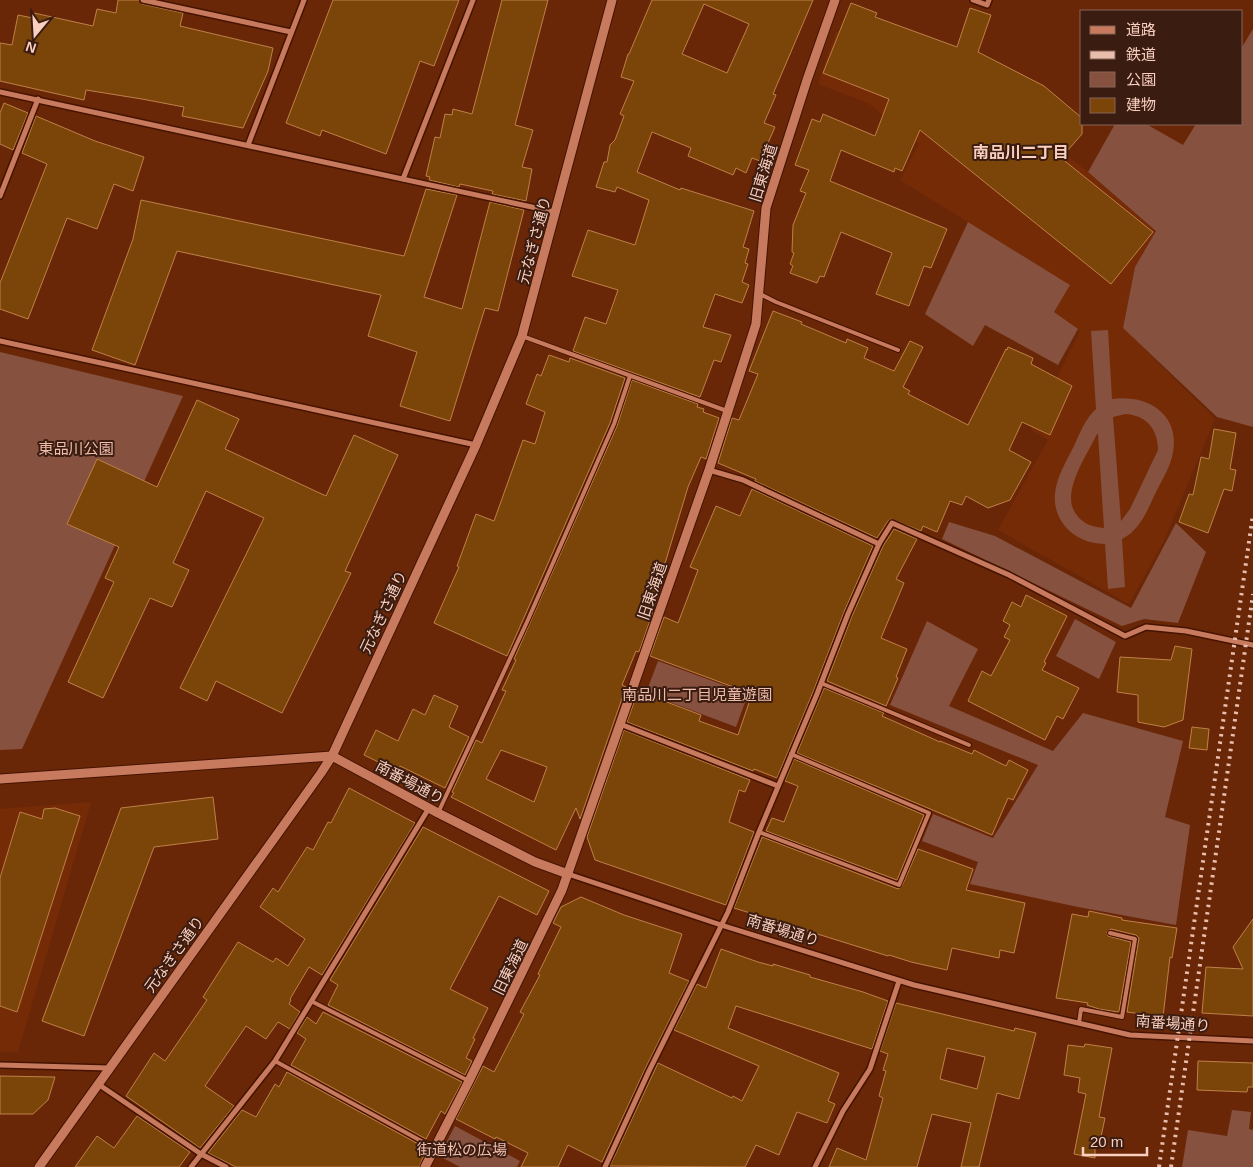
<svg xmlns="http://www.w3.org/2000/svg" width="1253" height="1167" viewBox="0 0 1253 1167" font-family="Arial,'Noto Sans JP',sans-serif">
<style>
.built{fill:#762b07}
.green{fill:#86513e;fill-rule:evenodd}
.building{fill:#7b4509;stroke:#be8049;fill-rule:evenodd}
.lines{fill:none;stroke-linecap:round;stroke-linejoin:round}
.service-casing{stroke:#451300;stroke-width:6}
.minor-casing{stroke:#451300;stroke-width:8}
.tertiary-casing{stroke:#451300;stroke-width:11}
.service{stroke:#c77a5e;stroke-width:4}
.minor{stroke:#c77a5e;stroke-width:5}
.tertiary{stroke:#c77a5e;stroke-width:9}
.rail{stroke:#eabeac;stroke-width:4;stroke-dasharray:2.5 5;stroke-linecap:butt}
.labels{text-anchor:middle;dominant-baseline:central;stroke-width:4;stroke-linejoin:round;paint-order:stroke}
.street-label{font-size:15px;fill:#f9cfbf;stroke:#3b1c11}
.park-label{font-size:15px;fill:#efbeac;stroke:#3b1c11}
.neighbourhood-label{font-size:16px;font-weight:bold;fill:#f9cfbf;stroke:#3b1c11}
</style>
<rect width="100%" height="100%" fill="#6a2708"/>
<g class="built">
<path d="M836,32L1006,108L1088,172L1156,231L1135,267L1123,328L1215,419L1163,543L1129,604L998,530L1048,440L1031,430L1080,331L1054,312L1070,285L900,180L919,144L868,103L818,84Z"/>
<path d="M91,802L18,1052H0V809Z"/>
</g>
<g class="green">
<path d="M1253,29V427L1217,417L1123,328L1135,267L1156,231L1088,172L1115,124H1146L1183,145L1196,124H1242V47Z"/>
<path d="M968,222L1070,285L1054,312L1078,329L1058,365L985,325L973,346L925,314Z"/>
<path d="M1108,330L1112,399C1146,394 1180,413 1173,452C1171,466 1162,480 1155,494C1147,511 1140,530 1122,539L1125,587L1108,589L1105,544C1077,544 1052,523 1055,493C1057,476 1067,460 1074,446C1080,433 1085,419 1096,409L1091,331ZM1125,414C1146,415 1158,429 1158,450L1130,509L1121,521L1113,417ZM1097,434H1098L1104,528C1092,527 1083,524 1076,514C1060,493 1087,455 1097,434Z"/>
<path d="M0,352L183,396L22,749L0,750Z"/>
<path d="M949,522L995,536L1131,608L1176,523L1206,552L1178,623L1144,619L1122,626L942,539Z"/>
<path d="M1075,619L1116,642L1099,679L1056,656Z"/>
<path d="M927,621L978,649L949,706L1053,751L1083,713L1183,741L1165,817L1190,825L1176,925L1078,907L970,884L978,862L922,841L933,814L993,838L1038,765L890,705Z"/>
<path d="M658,661L748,694L736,727L646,693Z"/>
<path d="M1232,1110L1251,1112L1249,1129L1253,1130V1167H1182L1188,1130L1227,1136Z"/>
<path d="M455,1126L520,1161L517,1167H460L439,1156Z"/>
</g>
<g class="building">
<path d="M118,0H139L142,4L183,13L180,26L273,48L268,71L243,128L182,116L184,107L142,99L86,90L84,100L0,81V43L12,45L18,15L33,18L34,13L93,26L97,9L116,13Z"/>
<path d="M333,0H459L434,66L420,61L386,154L322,130L320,136L286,123Z"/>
<path d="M502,0H548L515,125L533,130L522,167L532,169L526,201L492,194L493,191L460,184L459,187L429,180L430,177L426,176L435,137L440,138L445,114L452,115L453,109L472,114Z"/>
<path d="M652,0H813L773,94L776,95L764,123L775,127L760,161L752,158L746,173L736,168L733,175L688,156L691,148L652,132L637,172L680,190L681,188L754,211L743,247L749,249L745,263L748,264L742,282L749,285L742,303L715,294L703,327L731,335L721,362L714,360L700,397L573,351L585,317L606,324L618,290L572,276L588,230L635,245L649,200L617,187L615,192L596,187L604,162H607L610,145L615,140L624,116L620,114L634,81L621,77L628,54H629ZM704,4L749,24L727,73L682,54Z"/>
<path d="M851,3L877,13L875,17L957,47L970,8L991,15L978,52L1044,86L1082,118V134L1061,158L1153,232L1111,284L920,130L902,171L895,168L894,172L841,150L830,181L947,229L931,268L924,266L909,306L876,294L892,253L841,232L824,277L820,276L817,283L790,273L793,266L790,264L794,253L792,252L793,225L806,193L800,191L809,170L795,165L812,119L820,122L823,114L875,136L889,99L823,73Z"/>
<path d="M4,103L28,113L13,150L0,144V113Z"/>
<path d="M36,116L95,141L144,157L133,191L114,184L97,229L67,218L28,319L0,309V283L47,164L22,153Z"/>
<path d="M426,189L457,195L424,297L462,309L490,202L524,210L498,311L485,308L450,421L400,406L417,352L368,336L381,295L177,251L135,365L92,350L133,239L141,200L404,256Z"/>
<path d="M773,311L802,322L801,324L846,343L847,339L868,348L864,358L894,371L910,341L923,347L903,387L910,391L908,394L968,425L1006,349L1007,350L1008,347L1033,358L1031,364L1072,386L1050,435L1022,422L1009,450L1031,462L1010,500L988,508L966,496L962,505L950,501L937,532L923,526L921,531L891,519L888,521L877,538L755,481L756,479L718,463L732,418L739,420L758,374L749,371Z"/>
<path d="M549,355L569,362L570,358L625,378L610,423L507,656L434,623L459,567L457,566L476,514L494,521L523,440L535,444L545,412L526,404L537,374L541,376Z"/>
<path d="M632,380L698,404L697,407L704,409L703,412L719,418L706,459L701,457L688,487L660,580L647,610L653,612L639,652L636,651L622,685L626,687L580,819L576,808L556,850L451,797L454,793L452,792L476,740L482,743L506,691L502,690L516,660L514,659L617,426ZM501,750L547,767L534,802L486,779Z"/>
<path d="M197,400L239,419L225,449L326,496L354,435L398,455L345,571L351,573L282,713L216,681L207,701L180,688L264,518L206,491L173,563L189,570L172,607L150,598L103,698L68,682L114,582L105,578L119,547L67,524L97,459L157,487Z"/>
<path d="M1214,429L1236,433L1230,469L1236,470L1232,491L1224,489L1208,533L1179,522L1189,494L1193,495L1201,457L1209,459Z"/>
<path d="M752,489L873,546L844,612L813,692L777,778L754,769L753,771L627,722L638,691L701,715L699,721L738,735L752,694L650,656L664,617L678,623L683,610L698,570L690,567L716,506L740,516Z"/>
<path d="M894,529L917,539L896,579L904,583L881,638L907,649L896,677L898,678L886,706L827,681L852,616L883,546Z"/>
<path d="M1026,595L1067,616L1044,662L1046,663L1042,670L1079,688L1063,719L1057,716L1045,740L968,701L982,671L991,676L1010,640L1004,637L1010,625L1003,621L1012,602L1021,607Z"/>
<path d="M1175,646L1192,649L1183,720L1164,727L1138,722V695L1117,692L1120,657L1171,660Z"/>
<path d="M824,688L884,713L882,716L940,742V741L972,754L974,750L1006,766L1009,760L1028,770L1013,800L1008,798L992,835L797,753Z"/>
<path d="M434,695L458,706L449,727L469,737L445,788L400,766L397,771L364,755L376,730L398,741L413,709L425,715Z"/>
<path d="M1192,727L1209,729L1207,750L1189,748Z"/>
<path d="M624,730L750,780L745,792L739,790L729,822L754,832L726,905L595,860L587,837Z"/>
<path d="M794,759L924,815L897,880L766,831L772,818L784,822L798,786L785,781Z"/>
<path d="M349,788L415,823L322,975L309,967L290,999L291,1000L289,1004L300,1012L290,1029L278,1022L266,1039L246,1026L205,1086L234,1106L200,1148L126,1096L154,1053L165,1061L207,1000L203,997L238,942L273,962L276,958L288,966L305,939L260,907L273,888L278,892L307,847L313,850L328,822L331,823Z"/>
<path d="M213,797L218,839L154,847L84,1036L42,1021L121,808Z"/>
<path d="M55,808L80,816L17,1012L0,1006V878L20,812L42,819L44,809Z"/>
<path d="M423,827L549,891L537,915L499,896L450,989L488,1008L473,1038L475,1039L466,1058L472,1061L465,1075L328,1005L338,985L330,980Z"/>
<path d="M762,837L898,889L902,886L918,849L973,869L966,890L1025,903L1014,953L1000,950L999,958L952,948L947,970L911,962L889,955L888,956L734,908Z"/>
<path d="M581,897L624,915L682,934L669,973L689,981L645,1069L602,1162L568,1145L558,1167H521L528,1153L496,1137L495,1139L456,1119L483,1066L494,1072L524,1014L520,1012L540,975L538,974L561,927L553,923L561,907Z"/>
<path d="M1089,911L1122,918V920L1177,928L1172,958L1170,957L1163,1017L1127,1012L1139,938L1136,935L1111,929L1107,932L1108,936L1131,942L1119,1011L1118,1012L1099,1009L1087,1005L1088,1003L1056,998L1072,914L1088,917Z"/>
<path d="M1253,919V1016L1202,1013L1206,967L1243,969L1233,947Z"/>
<path d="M721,949L758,962L773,966V964L810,975V977L863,992L888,1001L872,1049L736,1006L728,1028L839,1073L828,1101L835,1104L827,1123L797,1112L779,1155L756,1145L745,1167L610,1166L658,1063L732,1098L733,1096L742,1101L759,1066L674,1030L697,984L706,988Z"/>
<path d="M896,1003L1014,1031L1015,1028L1036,1033L1019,1099L997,1093L979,1167H961L971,1123L932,1114L917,1167H829L837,1148L866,1160L883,1098L879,1096L886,1071L883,1070L888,1054L880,1051ZM947,1048L985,1057L977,1089L940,1079Z"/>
<path d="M323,1012L462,1082L445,1114L441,1111L426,1139L291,1065L306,1039L297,1033L307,1017L316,1024Z"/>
<path d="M1085,1044L1112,1048L1099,1117L1105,1118L1099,1146H1095V1158L1074,1154L1086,1094L1078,1092L1080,1078L1064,1075L1068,1045L1084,1047Z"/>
<path d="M1198,1061L1253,1063V1087H1248L1247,1092L1197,1090Z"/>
<path d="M287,1072L422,1146L420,1151L425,1153L419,1167H236L208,1153L242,1110L256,1117L275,1084L279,1087Z"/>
<path d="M0,1076L55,1077L48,1100L33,1114H0Z"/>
<path d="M137,1116L190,1152L179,1167H75L97,1136L114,1148Z"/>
</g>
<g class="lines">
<g class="service-casing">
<g id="service">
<path d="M760,294L776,302L898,350"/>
<path d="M522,336L727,411"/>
<path d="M821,683L969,745"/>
<path d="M438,813L527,622L614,424L630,376"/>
<path d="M759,832L899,885L929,813L791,754"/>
<path d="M313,1002L469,1081"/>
<path d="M1079,1023L1081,1009L1122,1017L1135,939L1110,933"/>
<path d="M275,1061L434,1148"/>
</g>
</g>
<g class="minor-casing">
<g id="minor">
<path d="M143,0L291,32"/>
<path d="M973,0L987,5L989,0"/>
<path d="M0,92L555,212"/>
<path d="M248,145L304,0"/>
<path d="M403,179L473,0"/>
<path d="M0,196L38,99"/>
<path d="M0,341L476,445"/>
<path d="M709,470L743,480L879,544"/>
<path d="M620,724L778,786"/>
<path d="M568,874L721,925L914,985L1130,1035L1253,1041"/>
<path d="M0,1065L109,1068"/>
<path d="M98,1084L201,1154L226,1167"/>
<path d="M191,1167L275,1061L429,808"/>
<path d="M605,1167L649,1071L728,912L759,832L817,694L848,614L879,544L892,523L1009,575L1125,636L1146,627L1186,631L1253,645"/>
<path d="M815,1167L843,1111L870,1069L899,981"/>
</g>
</g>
<g class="tertiary-casing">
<g id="tertiary">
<path d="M0,779L332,756L438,813L535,862L568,874"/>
<path d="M39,1167L321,773L332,756L476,445L522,336L612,0"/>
<path d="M425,1167L469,1081L562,890L709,470L756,324L766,208L807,80L835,0"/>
</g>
</g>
<use href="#service" class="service"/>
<use href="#minor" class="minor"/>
<use href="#tertiary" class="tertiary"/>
<g class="rail">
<path d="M1159,1167L1253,514"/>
<path d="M1171,1167L1253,594"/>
</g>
</g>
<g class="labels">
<g class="street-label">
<text transform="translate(763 173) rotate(-73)">旧東海道</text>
<text transform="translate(534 240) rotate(-75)">元なぎさ通り</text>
<text transform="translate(652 591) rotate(-71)">旧東海道</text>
<text transform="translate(383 612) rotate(-65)">元なぎさ通り</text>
<text transform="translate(410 782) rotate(28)">南番場通り</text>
<text transform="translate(783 930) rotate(17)">南番場通り</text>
<text transform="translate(174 954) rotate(-54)">元なぎさ通り</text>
<text transform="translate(510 967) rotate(-64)">旧東海道</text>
<text transform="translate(1173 1023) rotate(4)">南番場通り</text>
</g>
<g class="park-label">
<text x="76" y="448">東品川公園</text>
<text x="697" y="694">南品川二丁目児童遊園</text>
<text x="462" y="1149">街道松の広場</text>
</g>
<g class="neighbourhood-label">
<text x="1021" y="152">南品川二丁目</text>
</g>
</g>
<rect x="1080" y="10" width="162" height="115" fill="#3b1c11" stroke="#876457"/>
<rect x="1090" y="26" width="25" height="8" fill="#c77a5e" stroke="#876457"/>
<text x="1126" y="35" font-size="15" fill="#f9cfbf">道路</text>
<rect x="1090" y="51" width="25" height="8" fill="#eabeac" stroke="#876457"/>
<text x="1126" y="60" font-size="15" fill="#f9cfbf">鉄道</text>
<rect x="1090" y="72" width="25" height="15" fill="#86513e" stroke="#876457"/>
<text x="1126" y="85" font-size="15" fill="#f9cfbf">公園</text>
<rect x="1090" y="98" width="25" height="15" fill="#7b4509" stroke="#876457"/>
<text x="1126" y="110" font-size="15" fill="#f9cfbf">建物</text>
<g transform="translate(35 35) rotate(198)" stroke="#3b1c11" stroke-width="4" paint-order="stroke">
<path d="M0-4L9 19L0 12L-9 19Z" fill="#f9cfbf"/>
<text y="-8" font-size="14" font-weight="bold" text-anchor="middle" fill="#f9cfbf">N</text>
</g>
<path d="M1083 1147v8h64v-8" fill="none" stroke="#f9cfbf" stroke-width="2.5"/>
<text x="1090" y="1147" font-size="15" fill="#f9cfbf" stroke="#3b1c11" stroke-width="4" paint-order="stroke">20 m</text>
</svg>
